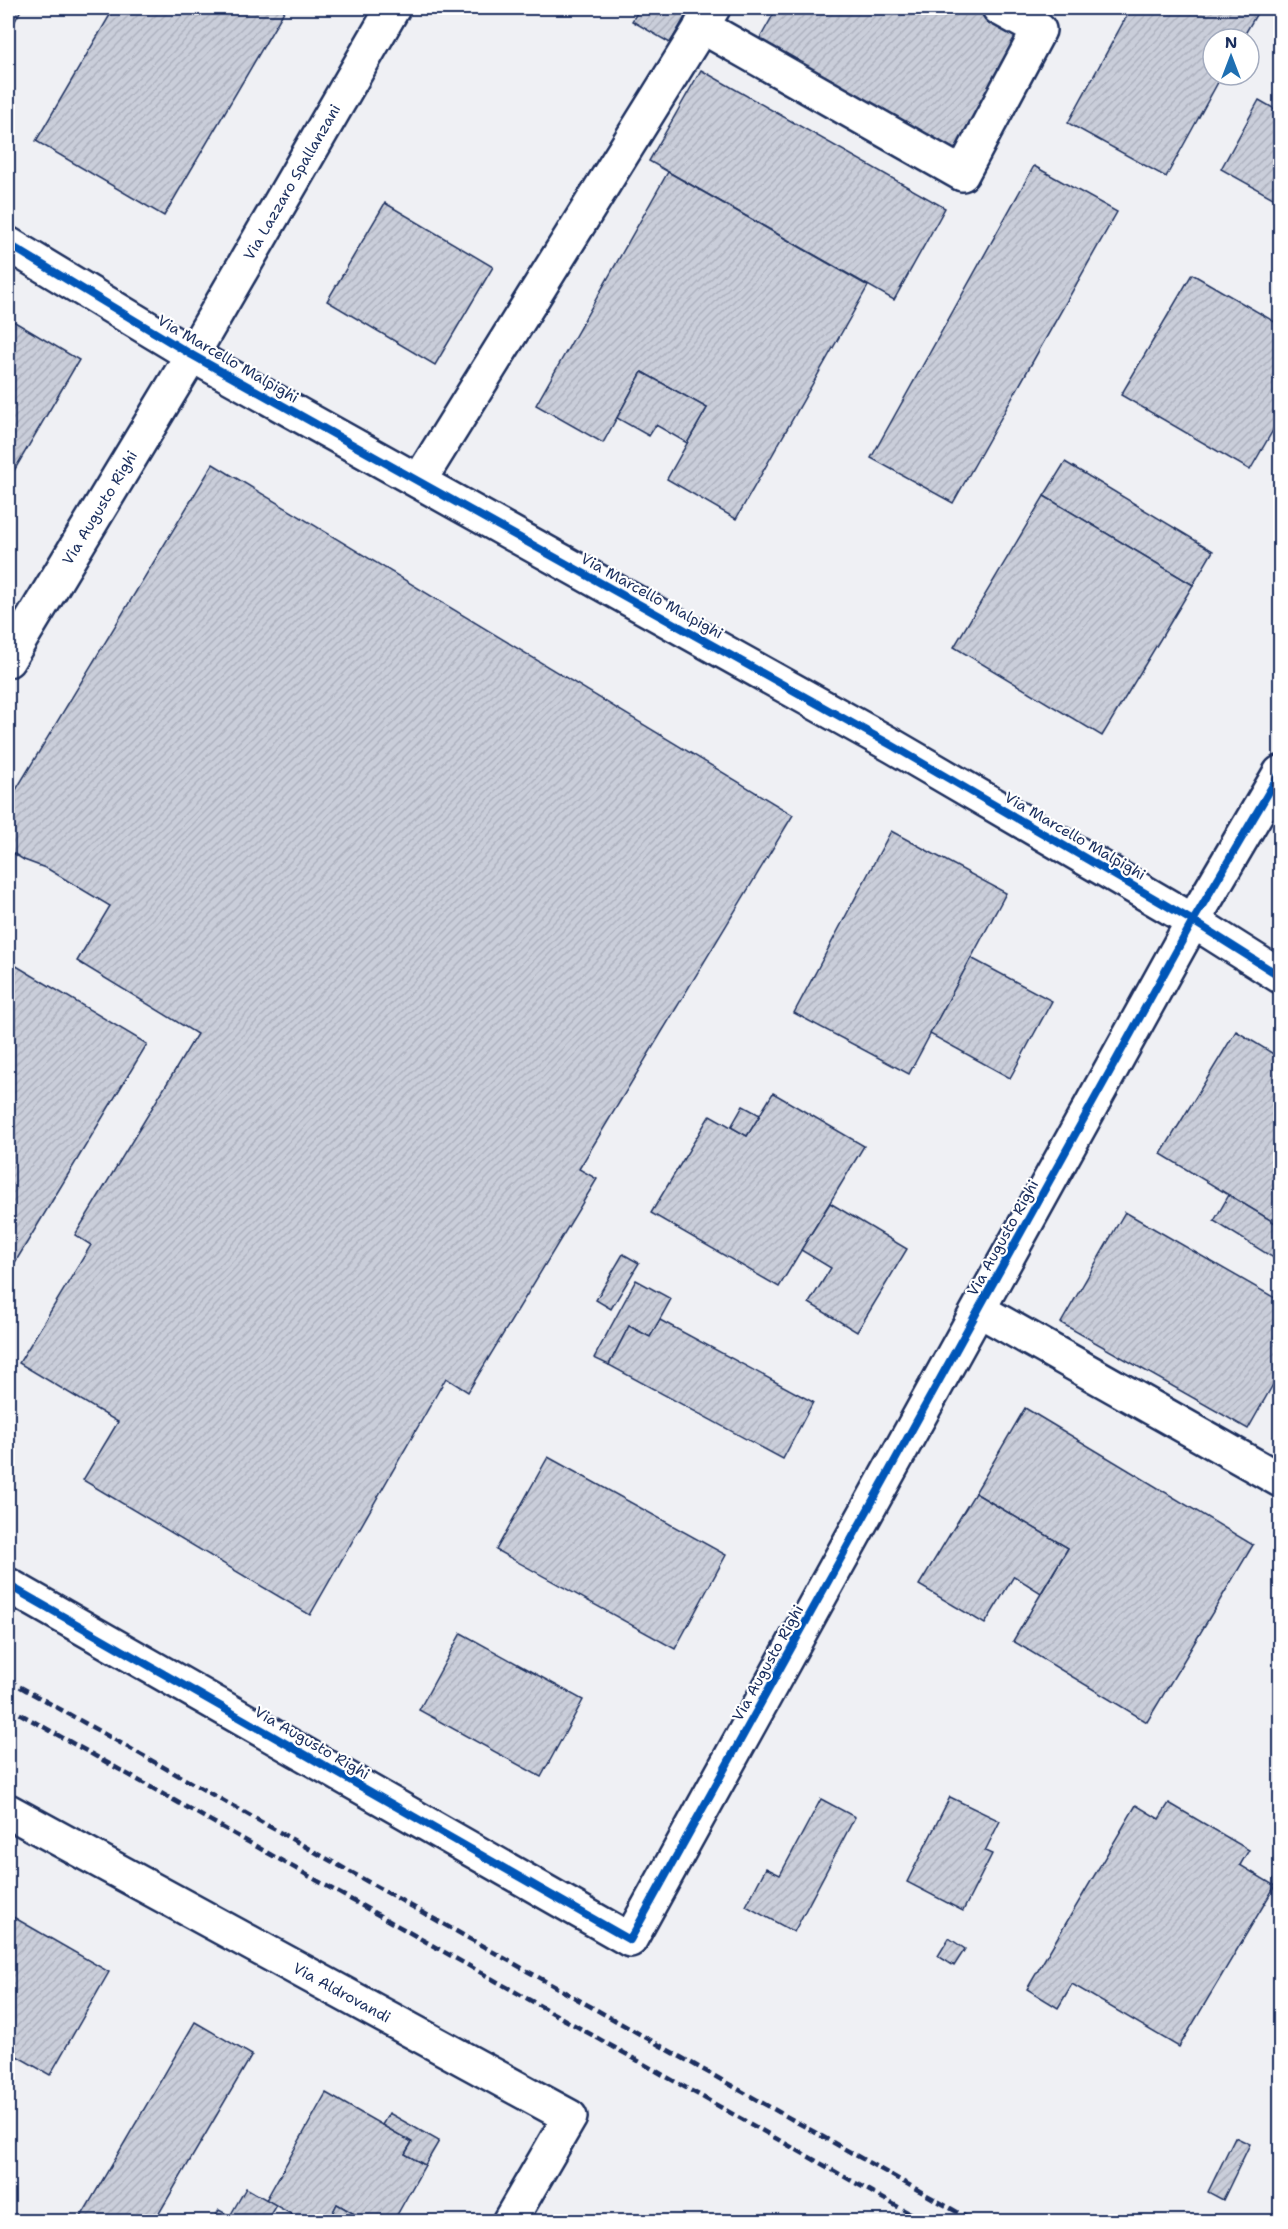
<svg xmlns="http://www.w3.org/2000/svg" width="1288" height="2229" viewBox="0 0 1288 2229" font-family="'Shantell Sans',sans-serif">
<style>
.built{fill:#eff0f4;fill-rule:evenodd}
.building{fill:url(#building-hatch);stroke:#1b2f5e;stroke-width:1.5}
.lines{fill:none;stroke-linecap:round;stroke-linejoin:round}
.minor-casing{stroke:#1b2f5e;stroke-width:38}
.minor{stroke:#fff;stroke-width:33}
.rail{stroke:#1b2f5e;stroke-width:4.5;stroke-dasharray:9 4.5;stroke-linecap:butt}
.cycleway-casing{stroke:#fff;stroke-width:11}
.cycleway{stroke:#0057b8;stroke-width:8}
.labels{text-anchor:middle;dominant-baseline:central;stroke-width:4.5;stroke-linejoin:round;paint-order:stroke}
.street-label{font-size:15px;fill:#1b2f5e;stroke:#fff}
</style>
<defs>
<pattern id="building-hatch" width="6" height="6" patternUnits="userSpaceOnUse" patternTransform="scale(1.5)"><rect width="6" height="6" fill="#caceda"/><path d="M-1 1l2-2M0 6l6-6M5 7l2-2" fill="none" stroke="#adb1be"/></pattern>
</defs>
<rect width="100%" height="100%" fill="#fff"/>
<filter id="ink" filterUnits="userSpaceOnUse"><feTurbulence type="fractalNoise" baseFrequency=".0167" numOctaves="2"/><feDisplacementMap in="SourceGraphic" scale="12" xChannelSelector="R" yChannelSelector="G"/><feConvolveMatrix kernelMatrix="1 2 1 2 8 2 1 2 1" color-interpolation-filters="sRGB"/></filter>
<g filter="url(#ink)">
<path class="built" d="M8,8H1280V2221L8,2222ZM1213,39H1249V75H1213Z"/>
<g class="building">
<path d="M8,8H22L8,34Z"/>
<path d="M114,8H286L164,216L36,141Z"/>
<path d="M640,8H690L670,43L632,21Z"/>
<path d="M777,8H980L1033,38L964,158L759,40Z"/>
<path d="M1131,8H1260L1242,39H1213V75H1222L1166,177L1068,123Z"/>
<path d="M701,70L945,208L894,300L649,161Z"/>
<path d="M1259,100L1280,112V202L1221,169Z"/>
<path d="M1034,166L1117,212L953,503L871,458Z"/>
<path d="M668,172L868,286L736,519L667,479L707,408L642,372L603,443L536,405Z"/>
<path d="M385,203L493,267L435,365L327,301Z"/>
<path d="M1192,274L1280,325V418L1250,470L1121,395Z"/>
<path d="M8,318L79,360L8,481Z"/>
<path d="M642,372L707,408L687,443L656,425L649,436L617,418Z"/>
<path d="M1065,462L1213,551L1193,585L1044,496Z"/>
<path d="M213,464L793,815L579,1169L597,1179L468,1392L446,1378L310,1615L83,1480L118,1422L19,1363L91,1245L75,1235L197,1034L77,961L110,906L48,869L24,860L8,850V803Z"/>
<path d="M1044,496L1193,585L1102,736L954,647Z"/>
<path d="M891,831L1006,893L909,1074L794,1013Z"/>
<path d="M971,958L1052,1001L1010,1078L930,1034Z"/>
<path d="M8,961L147,1044L8,1274Z"/>
<path d="M1236,1031L1280,1058V1226L1161,1154Z"/>
<path d="M773,1093L864,1146L779,1287L651,1213L710,1115L747,1136Z"/>
<path d="M743,1106L760,1115L747,1136L731,1127Z"/>
<path d="M1229,1195L1280,1226V1262L1214,1221Z"/>
<path d="M830,1203L907,1249L857,1332L809,1303L831,1268L801,1250Z"/>
<path d="M1125,1212L1280,1301V1372L1248,1429L1061,1323Z"/>
<path d="M623,1254L639,1263L611,1309L596,1300Z"/>
<path d="M636,1280L671,1299L650,1337L629,1326L609,1365L594,1358Z"/>
<path d="M660,1320L813,1402L783,1459L609,1365L629,1326L650,1337Z"/>
<path d="M1025,1408L1253,1545L1147,1722L1013,1641L1068,1548L975,1493Z"/>
<path d="M548,1457L726,1555L675,1649L496,1550Z"/>
<path d="M975,1493L1068,1548L1041,1593L1014,1576L985,1624L919,1585Z"/>
<path d="M461,1633L583,1700L541,1777L419,1710Z"/>
<path d="M950,1797L1000,1821L985,1851L992,1854L963,1911L907,1882Z"/>
<path d="M821,1799L855,1817L794,1932L746,1906L766,1868L780,1875Z"/>
<path d="M1169,1803L1249,1850L1240,1865L1275,1886L1179,2047L1072,1984L1058,2008L1027,1989L1136,1805L1159,1819Z"/>
<path d="M8,1914L109,1972L50,2075L8,2051Z"/>
<path d="M949,1938L965,1949L954,1966L938,1956Z"/>
<path d="M195,2022L252,2055L154,2222H78Z"/>
<path d="M326,2093L412,2142L405,2154L425,2165L393,2222H368L337,2204L328,2222H305L266,2200Z"/>
<path d="M389,2113L439,2141L425,2165L405,2154L412,2142L382,2125Z"/>
<path d="M1235,2137L1250,2144L1223,2200L1208,2192Z"/>
<path d="M246,2188L276,2205L266,2222H218L214,2219L219,2210L230,2216Z"/>
<path d="M1280,2201V2222H1270Z"/>
<path d="M337,2204L368,2222H328Z"/>
</g>
<g class="lines">
<g class="minor-casing">
<g id="minor">
<path d="M701,26L962,174L1039,30L999,8"/>
<path d="M8,244L192,355L893,746L1193,921L1280,976"/>
<path d="M419,481L713,8"/>
<path id="s1" d="M8,660L192,355L393,8"/>
<path d="M979,1310L1280,1480"/>
<path d="M8,1585L630,1940L1193,921L1280,773"/>
<path id="s2" d="M8,1811L570,2117L509,2222"/>
</g>
</g>
<use href="#minor" class="minor"/>
<g class="rail">
<path d="M8,1680L975,2222"/>
<path d="M8,1707L925,2222"/>
</g>
<g class="cycleway-casing">
<g id="cycleway">
<path d="M8,244L192,355L893,746L1193,921L1280,976"/>
<path d="M8,1585L630,1940L1193,921L1280,773"/>
</g>
</g>
<use href="#cycleway" class="cycleway"/>
</g>
</g>
<g class="labels">
<g class="street-label">
<text stroke="none"><textPath href="#s1" startOffset="556">Via Lazzaro Spallanzani</textPath></text>
<text transform="translate(228 359) rotate(30)">Via Marcello Malpighi</text>
<text stroke="none"><textPath href="#s1" startOffset="178">Via Augusto Righi</textPath></text>
<text transform="translate(652 596) rotate(29)">Via Marcello Malpighi</text>
<text transform="translate(1075 836) rotate(30)">Via Marcello Malpighi</text>
<text transform="translate(1003 1238) rotate(-61)">Via Augusto Righi</text>
<text transform="translate(768 1663) rotate(-61)">Via Augusto Righi</text>
<text transform="translate(312 1743) rotate(30)">Via Augusto Righi</text>
<text stroke="none"><textPath href="#s2" startOffset="380">Via Aldrovandi</textPath></text>
</g>
</g>
<rect width="1288" height="2229" fill="none" stroke="#fff" stroke-width="30"/>
<rect x="15" y="15" width="1258" height="2199" fill="none" stroke="#1b2f5e" stroke-width="2" filter="url(#ink)"/>
<g transform="translate(1231 57)"><circle r="28" fill="#ffffff" stroke="#a4acbf" stroke-width="1.5"/>
<path d="M0-4.5L10 22L0 15L-10 22Z" fill="#1f6fb2"/>
<text y="-9" font-size="16" font-weight="bold" text-anchor="middle" fill="#1b2f5e">N</text>
</g>
</svg>
